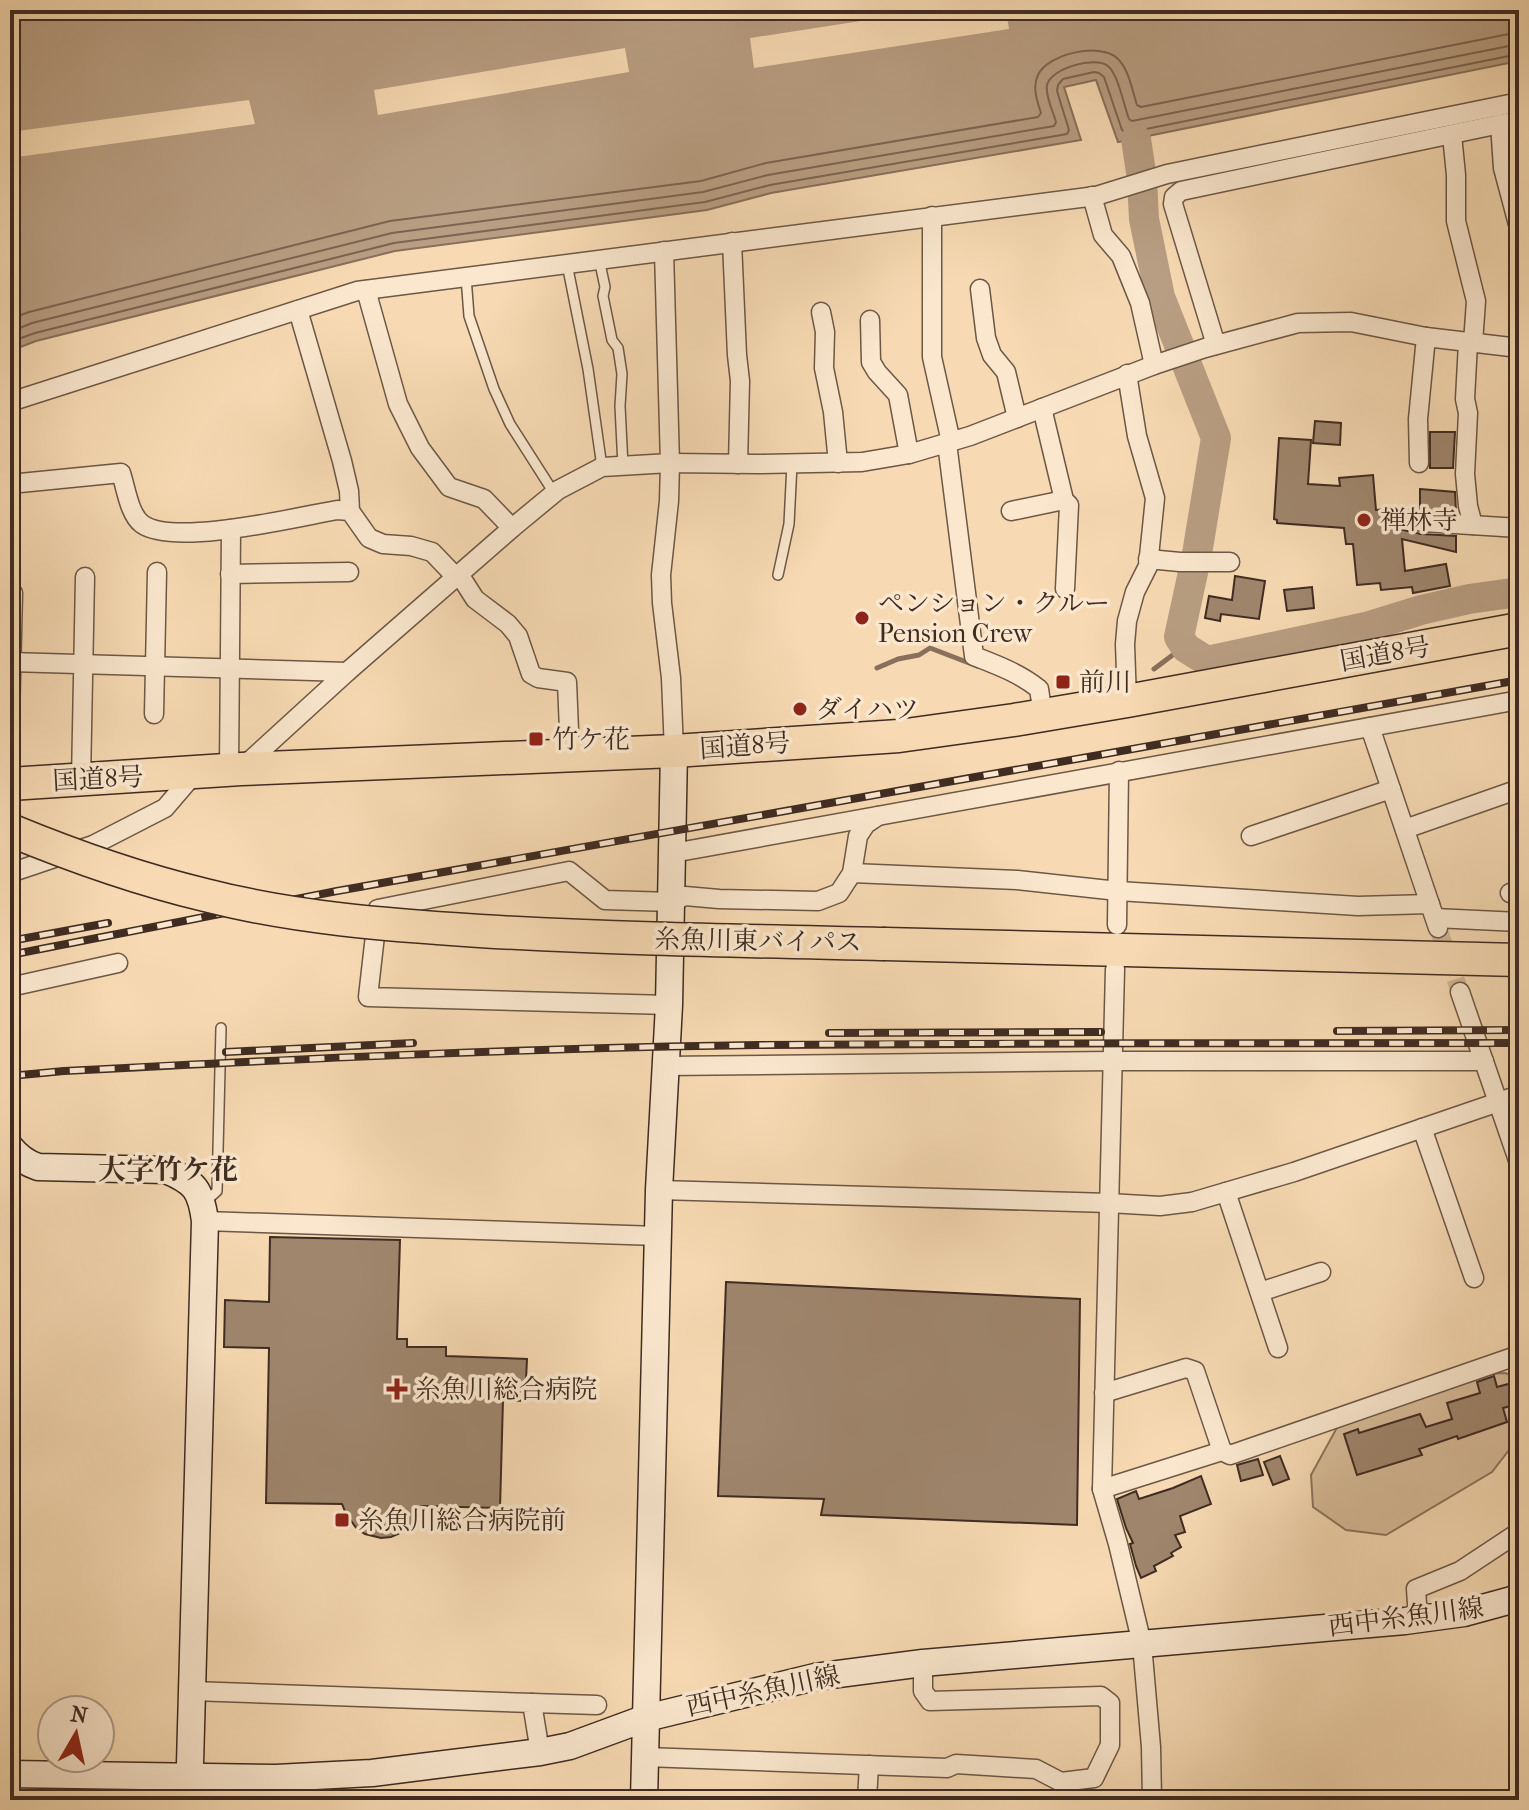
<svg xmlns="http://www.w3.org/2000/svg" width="1529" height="1810" viewBox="0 0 1529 1810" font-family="'IM FELL French Canon','Noto Serif JP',serif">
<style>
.green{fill:#d8bc9a;stroke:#8c745e;stroke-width:2}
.water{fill:#b89e82;stroke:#88705c;stroke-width:2}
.pier{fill:#f7dab3}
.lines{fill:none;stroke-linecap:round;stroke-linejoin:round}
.shore{stroke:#7c6452;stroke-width:2}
.stream{stroke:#88705c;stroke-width:5}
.river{stroke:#b89e82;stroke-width:30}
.building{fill:#9f866d;stroke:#3f2b22;stroke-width:2}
.street-tunnel{stroke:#d2b796;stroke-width:18;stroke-dasharray:18 9;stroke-linecap:butt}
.lane-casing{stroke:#6d5746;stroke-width:12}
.street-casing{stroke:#6d5746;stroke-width:21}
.secondary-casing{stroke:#3f2b22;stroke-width:29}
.highway-casing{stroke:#3f2b22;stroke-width:35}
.lane{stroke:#fae7ce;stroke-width:9}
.street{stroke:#fae7ce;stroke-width:18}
.secondary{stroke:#fae7ce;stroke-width:26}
.highway{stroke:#f7dab3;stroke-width:32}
.rail-casing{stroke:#3f2b22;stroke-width:8}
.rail{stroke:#fae7ce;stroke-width:5;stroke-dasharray:15;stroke-linecap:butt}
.highway-bridge-casing{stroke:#3f2b22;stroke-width:35;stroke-linecap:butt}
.highway-bridge{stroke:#f7dab3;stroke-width:32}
.poi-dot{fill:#8f2418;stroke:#fae7ce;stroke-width:3}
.labels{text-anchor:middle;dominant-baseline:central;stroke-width:7;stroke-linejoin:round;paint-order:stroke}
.poi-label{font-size:26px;fill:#3f2b22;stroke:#fae7ce;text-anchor:start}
.street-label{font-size:26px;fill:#3f2b22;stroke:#fae7ce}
.neighbourhood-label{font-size:28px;font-weight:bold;fill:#3f2b22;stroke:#fae7ce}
</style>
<rect width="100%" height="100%" fill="#f7dab3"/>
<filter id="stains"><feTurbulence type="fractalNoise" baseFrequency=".0025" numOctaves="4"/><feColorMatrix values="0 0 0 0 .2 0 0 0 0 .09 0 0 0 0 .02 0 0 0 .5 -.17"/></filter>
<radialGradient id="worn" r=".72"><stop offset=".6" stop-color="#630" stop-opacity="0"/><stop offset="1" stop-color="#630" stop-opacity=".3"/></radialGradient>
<path class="green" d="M1505,1373L1519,1378V1437L1492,1472L1386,1535L1346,1530L1313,1507L1311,1475L1340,1422L1473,1375Z"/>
<path class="water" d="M10,10H1519V61L1118,142L1096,80L1064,87L1081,140L771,193L707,210L395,251L36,341L10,351Z"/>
<g class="pier">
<path d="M932,10H1006L1009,29L754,68L750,38Z"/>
<path d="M625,48L629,72L378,115L374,90Z"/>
<path d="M249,100L255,124L10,158V132Z"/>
</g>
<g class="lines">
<g class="shore">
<path d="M10,319L29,312L390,221L701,181L766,163L1038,117L1041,113C1037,100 1032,88 1038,75C1048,54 1099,42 1117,58C1129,69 1132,90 1137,105L1141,107L1519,32"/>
<path d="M10,332L32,323L392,233L703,192L768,175L1054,126L1056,122C1053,111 1045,96 1047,85C1051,68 1095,56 1108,66C1118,74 1124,106 1129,119L1132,121L1519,44"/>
<path d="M10,342L35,333L394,243L705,202L770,185L1067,134L1069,130L1057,91L1058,85L1063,79L1094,72L1099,73L1104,77L1122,130L1126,133L1519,54"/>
</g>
<g class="stream">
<path d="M877,668L898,659L919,655L930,648L977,666"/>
<path d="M1154,669L1178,651L1183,643"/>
</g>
<path class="river" d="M1136,139L1142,179L1144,219L1160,297L1216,438L1197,554L1179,637L1186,648L1207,661L1366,627L1421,610L1469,599L1519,592"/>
</g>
<g class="building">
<path d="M1315,421L1341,423L1340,445L1313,443Z"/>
<path d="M1430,432H1455L1453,468H1430Z"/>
<path d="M1279,438L1311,440L1308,484L1340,486L1339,478L1373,475L1376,510L1391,509L1390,521L1395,528L1421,534L1456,536V552L1402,539L1405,571L1446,564L1450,586L1413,593L1412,587L1381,590L1380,583L1357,585L1353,544H1346L1344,528L1277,523V520L1274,519Z"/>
<path d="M1420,489L1455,492L1456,512L1420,509Z"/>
<path d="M1235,576L1265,581L1259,619L1221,614L1220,621L1205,618L1209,596L1232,600Z"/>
<path d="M1312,587L1314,608L1287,611L1284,590Z"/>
<path d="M270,1237L400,1240L397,1339H407V1347H446V1356L527,1359L525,1401L503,1400L500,1508L422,1506L413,1524L405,1531L391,1537L381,1538L365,1534L357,1529L346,1514L342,1504L266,1503L269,1348L224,1347L225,1300L269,1302Z"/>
<path d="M726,1282L1080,1299L1077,1525L821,1515L824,1499L718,1496Z"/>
<path d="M1494,1376L1497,1387L1512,1383L1518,1404L1503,1408L1507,1422L1458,1439L1457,1436L1419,1449L1422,1455L1357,1475L1344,1434L1358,1429L1359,1433L1420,1414L1426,1427L1452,1419L1447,1403L1480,1393L1477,1382Z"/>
<path d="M1280,1456L1289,1479L1273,1485L1264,1462Z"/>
<path d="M1258,1459L1263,1475L1241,1481L1237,1465Z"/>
<path d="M1201,1476L1211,1504L1180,1516L1185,1532L1175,1535L1181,1547L1171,1553L1173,1556L1154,1566L1156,1571L1141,1578L1136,1566L1130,1544L1133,1543L1126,1528L1117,1499L1136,1491L1139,1499L1173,1488Z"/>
</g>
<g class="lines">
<path class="street-tunnel" d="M1438,928L1460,992"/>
<g class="lane-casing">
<g id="lane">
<path d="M599,259L605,287L603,296L612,340L618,348L622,374L620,406L623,466"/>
<path d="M567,264L588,369L602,467"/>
<path d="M466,277L469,316L494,389L510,424L554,493"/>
<path d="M778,575L789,524L792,464"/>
<path d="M204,1203L217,1191L221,1028"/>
</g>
</g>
<g class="street-casing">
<g id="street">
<path d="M1500,124L1503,168L1519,228"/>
<path d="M1452,135L1456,175V221L1476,301L1473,343"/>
<path d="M1092,196L1103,235L1121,256L1140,303L1154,365"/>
<path d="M932,216V357L951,442"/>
<path d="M732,242L737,355L740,381L738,464"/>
<path d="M664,251L670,463L669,501L661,575L662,603L671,678L674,751"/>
<path d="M980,289L986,338L992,355L1006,372L1017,418"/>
<path d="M366,290L398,404L420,448L449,487L484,499L512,528"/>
<path d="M298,310L342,461L349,491L350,511"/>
<path d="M821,312L825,332L824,368L833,412L838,463"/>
<path d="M870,320L871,362L877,372L898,395L909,454"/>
<path d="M1468,343L1465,399L1468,413L1465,474L1468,506L1473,525"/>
<path d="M1216,345L1173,204L1174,197L1181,191L1519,120"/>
<path d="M1127,374L1137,436L1155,498L1148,566L1135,592L1127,621L1125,644L1127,701"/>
<path d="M10,402L357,291L1096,196L1167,174L1519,102"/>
<path d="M1042,408L1064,500L1069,505L1065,589"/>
<path d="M947,443L974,656C997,665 1019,673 1039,689L1043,715"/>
<path d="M1419,463L1418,419L1426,337"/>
<path d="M10,484L121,473C126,488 129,514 142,524C174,547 297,517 337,510L350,511L369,538L383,544L411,546L432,552L456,577"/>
<path d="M1011,511L1064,500"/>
<path d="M1402,518L1423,522L1519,528"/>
<path d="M1148,559L1180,562H1230"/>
<path d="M230,574L349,572"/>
<path d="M459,574L475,599L508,624L518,636L531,674L538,678L567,682L570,755"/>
<path d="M10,662L347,672"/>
<path d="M154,714L157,572"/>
<path d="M10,716L13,593"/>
<path d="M1370,727L1438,928"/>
<path d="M243,767L347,672L512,528L558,490L602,467L670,463L758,464L862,462L909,454L970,436L1154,365L1205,348L1298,323L1351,322L1426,337L1519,348"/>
<path d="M229,771L231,529"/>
<path d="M81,780L85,577"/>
<path d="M1405,829L1519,789"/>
<path d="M1251,836L1391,789"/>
<path d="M673,853L1519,700"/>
<path d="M10,873L93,845L165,808L195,773"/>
<path d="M852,873L1017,880L1118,891L1358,906L1430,904"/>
<path d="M1510,893L1519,890"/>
<path d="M1435,918L1519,922"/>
<path d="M1117,925L1119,771"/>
<path d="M1115,969L1102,1489L1118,1544L1142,1644L1151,1747L1152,1800"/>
<path d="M10,987L118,963"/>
<path d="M1460,992L1519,1163"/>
<path d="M669,1005L368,997L378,909L569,871L605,900L672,902L685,896L719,899L818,901L839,893L852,873L858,836L866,824L878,816"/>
<path d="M665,1066L1113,1061H1484"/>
<path d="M1422,1128L1474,1278"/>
<path d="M659,1190L1109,1203L1160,1206L1192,1202L1294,1172L1519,1095"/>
<path d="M1226,1192L1278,1348"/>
<path d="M205,1221L658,1236"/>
<path d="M1260,1292L1321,1272"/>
<path d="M1104,1393L1186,1368L1195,1371L1222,1451"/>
<path d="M1102,1489L1222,1451L1230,1455L1519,1355"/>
<path d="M1418,1619L1416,1589L1460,1571L1519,1532"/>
<path d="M192,1691L532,1703L540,1752"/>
<path d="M532,1703L597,1705"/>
<path d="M645,1757L947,1768L956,1764L1036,1769L1061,1782L1094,1778L1110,1745V1703L1101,1696L930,1701L923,1691V1663"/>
<path d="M867,1800L869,1765"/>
</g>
</g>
<g class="secondary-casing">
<g id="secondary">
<path d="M10,1147C18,1157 26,1163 38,1167L166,1170C195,1182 201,1190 205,1221L189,1800"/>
<path d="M10,1774L276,1778L372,1773L540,1752L570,1746L646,1718L815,1677L923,1663L1405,1621L1464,1613L1519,1598"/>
<path d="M644,1800L659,1190L669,1005L674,751"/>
</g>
</g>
<g class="highway-casing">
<g id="highway">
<path d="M10,784L241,769L674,751L899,736L1014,720L1127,701L1519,629"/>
<path d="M885,944L1519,960"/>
</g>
</g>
<use href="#lane" class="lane"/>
<use href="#street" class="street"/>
<use href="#secondary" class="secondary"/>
<use href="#highway" class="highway"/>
<g class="rail-casing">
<g id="rail">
<path d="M10,941L108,923"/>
<path d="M10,955L337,891L1519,680"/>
<path d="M1337,1031L1519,1030"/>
<path d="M829,1033L1101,1032"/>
<path d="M226,1052L413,1043"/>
<path d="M10,1076L64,1071C295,1059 527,1048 758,1045C1012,1042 1265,1044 1519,1043"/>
</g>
</g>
<use href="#rail" class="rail"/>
<g class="highway-bridge-casing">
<path id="highway-bridge" d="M10,830C73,856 138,879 205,895C294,918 388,925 480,931C615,939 750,941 885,944"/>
</g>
<use href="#highway-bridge" class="highway-bridge"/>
</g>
<g class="poi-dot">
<circle cx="1364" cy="520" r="8"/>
<circle cx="862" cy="618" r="8"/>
<rect x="1055" y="674" width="16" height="16" rx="4"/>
<circle cx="800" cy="709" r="8"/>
<rect x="528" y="731" width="16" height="16" rx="4"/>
<path d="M393 1377h8v8h8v8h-8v8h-8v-8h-8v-8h8z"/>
<rect x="334" y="1512" width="16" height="16" rx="4"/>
</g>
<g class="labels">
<g class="poi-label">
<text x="1380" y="520">禅林寺</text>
<text x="878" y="603">ペンション・クルー<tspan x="878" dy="30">Pension Crew</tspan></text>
<text x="1079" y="682">前川</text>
<text x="816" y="709">ダイハツ</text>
<text x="552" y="739">竹ケ花</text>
<text x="415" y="1389">糸魚川総合病院</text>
<text x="358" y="1520">糸魚川総合病院前</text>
</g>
<g class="street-label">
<text transform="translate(1385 654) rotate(-10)">国道8号</text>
<text transform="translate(745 746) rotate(-4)">国道8号</text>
<text transform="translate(98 779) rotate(-3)">国道8号</text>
<text transform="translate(758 941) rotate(1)">糸魚川東バイパス</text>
<text transform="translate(1406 1617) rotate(-7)">西中糸魚川線</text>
<text transform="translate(763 1691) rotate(-12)">西中糸魚川線</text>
</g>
<g class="neighbourhood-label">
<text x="168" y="1169">大字竹ケ花</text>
</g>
</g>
<rect width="1529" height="1810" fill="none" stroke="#f7dab3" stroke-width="40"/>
<rect x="12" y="12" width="1505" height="1786" fill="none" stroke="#3f2b22" stroke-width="4"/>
<rect x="20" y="20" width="1489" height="1770" fill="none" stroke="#3f2b22" stroke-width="2"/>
<g transform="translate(76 1734) rotate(9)"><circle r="38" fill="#fae7ce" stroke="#af9c89" stroke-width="2"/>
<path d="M0-6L14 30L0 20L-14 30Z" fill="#8f2418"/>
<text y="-12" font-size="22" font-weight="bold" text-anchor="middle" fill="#3f2b22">N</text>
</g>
<rect width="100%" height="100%" filter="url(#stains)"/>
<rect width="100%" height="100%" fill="url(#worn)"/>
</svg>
